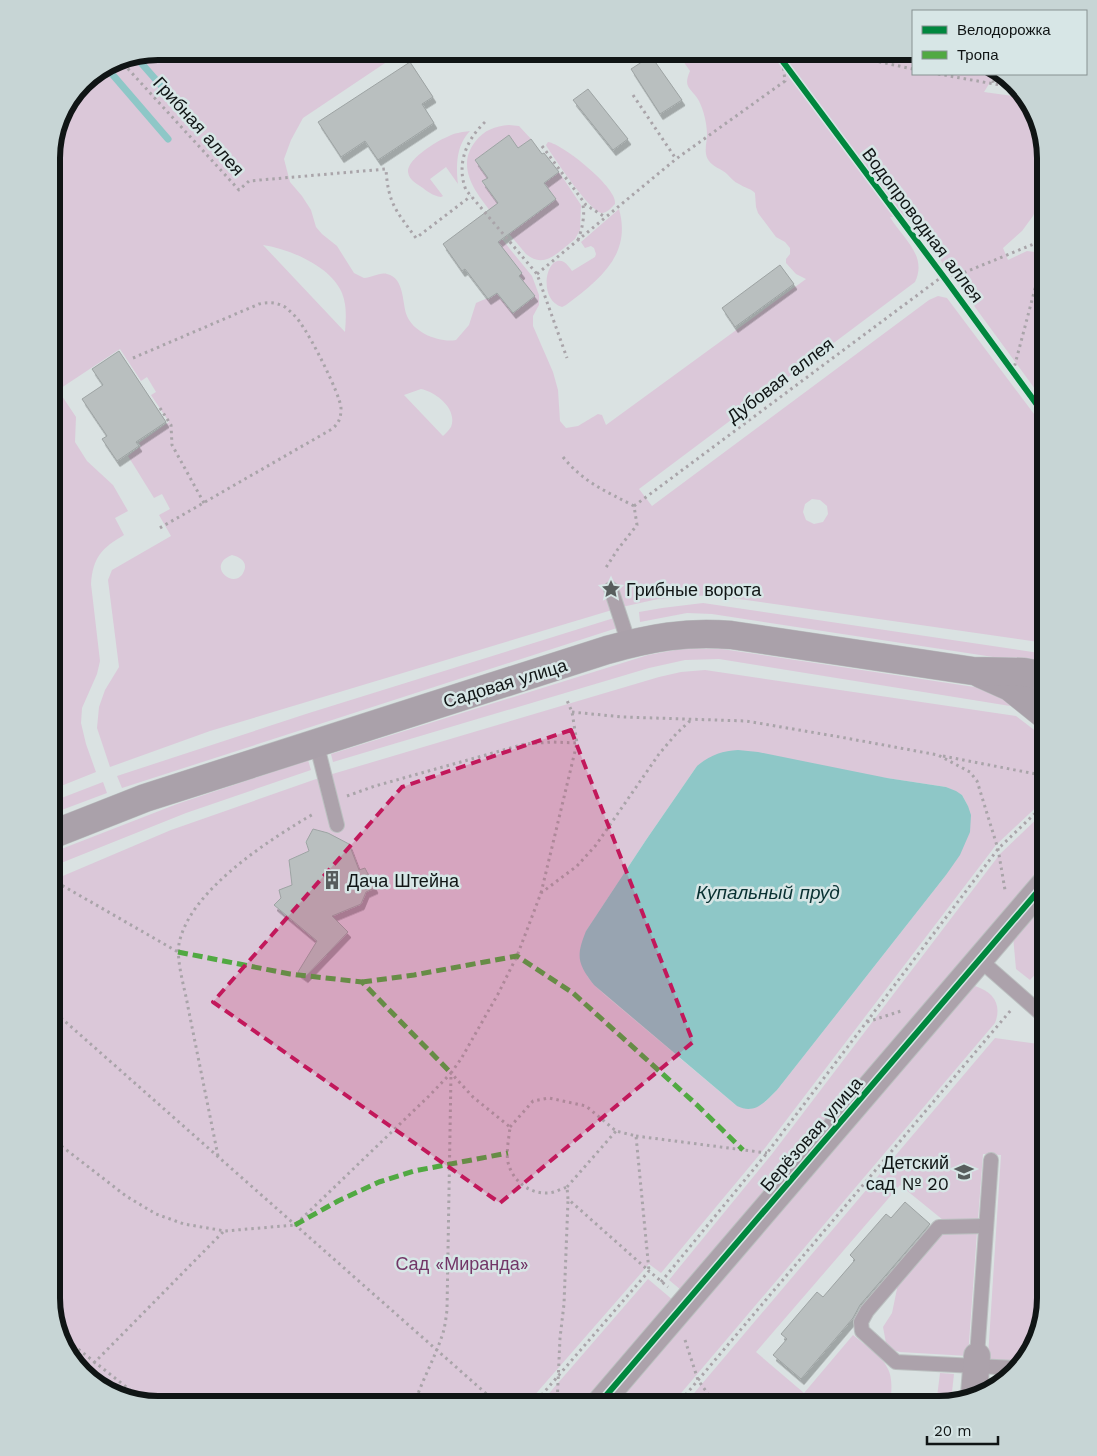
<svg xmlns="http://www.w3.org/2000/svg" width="1097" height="1456" viewBox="0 0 1097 1456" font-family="'Work Sans',sans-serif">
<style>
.green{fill:#dbc8d9;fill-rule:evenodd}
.water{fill:#8ec7c7}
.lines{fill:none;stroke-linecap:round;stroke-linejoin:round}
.stream{stroke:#8ec7c7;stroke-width:7}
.building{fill:#b9bfbf;stroke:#9da3a3;filter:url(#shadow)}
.lane-casing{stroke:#bbc0c0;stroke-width:16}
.street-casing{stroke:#bbc0c0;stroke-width:28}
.secondary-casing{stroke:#bbc0c0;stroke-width:29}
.path{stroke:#a9a4a9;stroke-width:3;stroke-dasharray:2.5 4;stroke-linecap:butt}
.lane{stroke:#aca2ab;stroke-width:14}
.street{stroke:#aca2ab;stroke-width:26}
.secondary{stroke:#aaa1aa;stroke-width:28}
.quiet{stroke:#51a942;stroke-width:5;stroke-dasharray:10 5;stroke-linecap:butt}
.cycleway-casing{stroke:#d7e6e6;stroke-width:9}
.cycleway{stroke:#00873e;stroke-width:6}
.marked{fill:#c2185b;fill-opacity:0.2;stroke:#c2185b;stroke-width:4;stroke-dasharray:10 6;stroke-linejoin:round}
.labels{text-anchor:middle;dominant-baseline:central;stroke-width:5;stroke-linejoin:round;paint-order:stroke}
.street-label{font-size:18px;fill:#101515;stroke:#d7e6e6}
.poi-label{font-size:18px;fill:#101515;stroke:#d7e6e6;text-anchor:start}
.park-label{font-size:18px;fill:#723667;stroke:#d7e6e6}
.water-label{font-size:19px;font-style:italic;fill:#093132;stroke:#d7e6e6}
.rim{fill:none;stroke:#101515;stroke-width:6}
</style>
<defs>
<filter id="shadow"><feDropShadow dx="3" dy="5.5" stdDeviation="0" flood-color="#0004"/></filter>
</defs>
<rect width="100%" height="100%" fill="#dae2e2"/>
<g class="green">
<path d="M158,51H403L303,118L291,140L284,159L290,182L302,196L311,210L316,227L322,234L337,246L354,273L364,278C371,278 380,272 387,274C405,278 402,304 407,316C414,333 440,343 456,340L469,325L476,303C484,299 490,298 497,293L513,313L535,296L519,276L522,273L511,258L508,261L476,219L480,217L487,221L532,276L539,295V305L533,316V326L553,372L558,390L560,421L566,428L578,426L598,414L602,415L606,425L806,279L796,274L786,263V259L790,254V248L785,242L776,237L758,213L756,207L755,193C750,188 745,188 739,184C734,182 731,178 727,174C722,169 713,167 709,161C703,153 707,143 707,135C707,124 704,111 699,101C692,88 682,89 690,71L683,61V51H913V74H1001L1003,75L994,76L984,92L1027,98L1030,106L1026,108L1024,114L1030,121H1035L1042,147L1038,204L1033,216L1022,231L1003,248L1008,260L1027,251L1035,252C1040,259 1036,267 1034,276L1043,278L1046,272V404L917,228L904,216L890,217C902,238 928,255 915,282L639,489L652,506L929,300L938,296L947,298L1046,430V643L711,595L658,599L622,607L210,731L110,767L97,728L99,707L105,690L119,667L108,580L112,570L171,536L159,515L170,509L162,494L154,498L128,456L141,446L139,443L169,422L151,395L156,392L147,377L141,381L120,349L58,390L76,417L75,442L87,461L113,485L128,511L115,518L124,535C102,548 93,557 91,584L100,661L97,674L82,708L81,723L86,744L96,772L51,790L52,150L62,110L87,78L117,59ZM263,245C289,249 331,266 342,293C347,306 346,318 345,332ZM421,389C436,392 458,409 451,427C449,430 445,434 443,436L404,395ZM812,499L820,500L827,506L828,514L823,522L814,524L806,520L803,512L805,504ZM232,555C240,557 248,562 244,571C236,592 204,566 232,555Z"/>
<path d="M509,125L519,126L531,139L518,148L509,135L475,160L488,178L482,182L499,204L505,200L522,224L556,199L544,183L559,172L581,205L580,230L575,239C559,251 545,270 526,254C516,242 506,230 496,218C479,197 454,169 475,142C484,130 495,126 509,125Z"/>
<path d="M470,131C456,146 456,165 458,184L446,167L430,179L443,196L441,197C433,196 427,191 420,186C415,183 409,179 408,172C407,159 437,141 447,137C454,133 462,132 470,131Z"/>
<path d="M548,142C563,144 619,189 615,204C612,207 607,213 602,213C590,212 555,159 547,147L546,145Z"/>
<path d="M619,209C632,255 599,280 566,305L562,307C537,300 546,253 564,262C567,264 570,268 572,271L595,257L596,254L594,248L591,246L585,248L581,242Z"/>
<path d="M703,603L1046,654V665L712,614L687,613L640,622L639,612L662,608Z"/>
<path d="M614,618L617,628L122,788L117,776L309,713Z"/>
<path d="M686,648L722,649L981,688L1023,708L719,659L685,660L649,668L333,762L331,754L648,655Z"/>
<path d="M705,670L1016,716L1046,739V798L996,845L765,1148L661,1273L649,1264L526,1405H157L105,1391L69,1357L51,1298V881L171,830L319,778L659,677L681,672ZM697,766L887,778L946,787L962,795L968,806L946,875L777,1090L765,1102L737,1106L606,996L594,985L587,976L586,931L646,840ZM312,832L323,833L328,832L331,842L350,848L359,870L366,868L374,888L362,894L364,898L361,904L354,907L348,905L301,928L274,905L277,903L297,896L289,868L290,863L289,860L309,851L305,841L309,840Z"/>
<path d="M308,760L311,770L186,813L51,867V853L177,804Z"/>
<path d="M103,782L107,793L51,814V802Z"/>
<path d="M1046,810V867L681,1290L669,1280L772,1154L1000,854Z"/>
<path d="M1046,898V963L1030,980L1016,969L1013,936Z"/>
<path d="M975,986C994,992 1002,1005 995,1023L671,1405H612L971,988Z"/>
<path d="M995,1038L1046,1045V1299L1032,1351L1021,1362L992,1361L988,1357L1001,1155L983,1154L978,1219L943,1220L900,1185L756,1352L804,1393L853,1335C867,1347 890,1360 891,1380C892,1388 891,1397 890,1405H684Z"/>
<path d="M977,1232L968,1356L900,1352L893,1350L886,1343L883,1327L892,1313L898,1284L936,1238L944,1233Z"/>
<path d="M648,1279L674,1301L584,1405H539Z"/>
<path d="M940,1373L954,1374L951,1401L936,1405Z"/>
</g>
<path class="water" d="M738,750L758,752L887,778L946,787L956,791L962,795L968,806L971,815L970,832L960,855L946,875L777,1090C765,1102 755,1115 737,1106L594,985C577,963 576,956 586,931L646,840L697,766C710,755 722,751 738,750Z"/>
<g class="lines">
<g class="stream">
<path d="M135,56L193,122"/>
<path d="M106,67L168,139"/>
</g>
</g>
<g class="building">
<path d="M651,56L682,100L660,114L631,69Z"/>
<path d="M410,62L433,97L422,104L434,123L378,160L365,141L341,157L318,122Z"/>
<path d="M588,89L628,139L613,150L573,100Z"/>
<path d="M509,135L518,148L531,139L542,154L544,153L559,172L544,183L556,199L498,242L522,273L519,276L535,296L513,313L497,293L488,299L465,269L462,271L443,244L498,203L482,181L488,178L475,160Z"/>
<path d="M780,265L794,284L735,327L722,308Z"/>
<path d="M119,351L166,422L136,442L139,446L117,461L102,439L107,436L82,399L103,385L92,369Z"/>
<path d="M313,829L328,833L349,844L359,870L365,868L375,888L366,892L361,904L332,916L348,932L305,977L298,972L317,941L274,905L281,898L279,890L292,885L289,860L309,851L306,842Z"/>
<path d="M905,1202L930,1224L860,1305L853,1318L801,1379L773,1355L787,1339L781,1334L817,1292L823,1297L855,1260L850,1255L886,1214L891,1218Z"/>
</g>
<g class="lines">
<g class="lane-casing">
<g id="lane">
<path d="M611,589L629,644"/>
<path d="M316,742L337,825"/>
<path d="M980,960L1046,1018"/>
<path d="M986,1226L939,1227L867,1311L861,1322L862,1331L896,1362L1016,1368"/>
<path d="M977,1356L991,1160"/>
</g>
</g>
<g class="street-casing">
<g id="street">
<path d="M974,1394L977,1356"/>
<path d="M598,1405L1046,882"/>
</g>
</g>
<g class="secondary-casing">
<g id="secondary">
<path d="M981,674L1010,687L1046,716"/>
<path d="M51,835L145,798L607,650C650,638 686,631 731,635L973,671L1024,672L1046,676"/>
</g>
</g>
<g class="path">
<path d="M775,51L946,280L1046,417"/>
<path d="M828,51L913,69"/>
<path d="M849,56L855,51"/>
<path d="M119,59L239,190L249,181L386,169C388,203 396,211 416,238L471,196"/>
<path d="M938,74L1017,88"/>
<path d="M991,74L994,85"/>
<path d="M81,86L85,89"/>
<path d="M633,95L676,159"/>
<path d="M485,122C466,140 456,165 466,190L537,274L567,358"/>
<path d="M542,146L586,205L605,217"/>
<path d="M578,240C582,230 586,212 582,202"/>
<path d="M537,274L676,159L785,81L783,64"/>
<path d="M946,280L1046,239"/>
<path d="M133,358L259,304C268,302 276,302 285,307C291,312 297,317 301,324C311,337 340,394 341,408C341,418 339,423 332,429L158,529"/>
<path d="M1013,372L1046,247"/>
<path d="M160,408L171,425L172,445L204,503"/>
<path d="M563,457C584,483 606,491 634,506L637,525L618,549L605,569"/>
<path d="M634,506L943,276"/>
<path d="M572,712L623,717L746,721L840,737L938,755L970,772L977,781L998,849L1005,890"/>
<path d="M943,756L1046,776"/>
<path d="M347,796L375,786L525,744L552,742L577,743"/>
<path d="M51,879L178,952"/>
<path d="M541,893L577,743L572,712L566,698"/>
<path d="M1035,983L1046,972"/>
<path d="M51,1009L499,1405"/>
<path d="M867,1022L901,1011"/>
<path d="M510,1127L533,1101L549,1098L586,1106L616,1131L636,1136L649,1271"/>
<path d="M636,1136L767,1153"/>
<path d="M51,1138L126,1196L156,1214L184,1224L225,1231L295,1225L429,1096L451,1073L473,1097L510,1127C509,1139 505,1155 509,1166C515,1183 531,1194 548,1193C554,1193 561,1189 567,1187L568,1199L649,1271"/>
<path d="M218,1156C208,1106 198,1057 188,1007C185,989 176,961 179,944C189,890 272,838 315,813"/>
<path d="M567,1187L616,1131"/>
<path d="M661,1282L767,1153L998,849L1046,803"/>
<path d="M63,1337L144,1401"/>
<path d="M685,1340L698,1380L716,1405"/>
<path d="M83,1371L95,1362L224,1231"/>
<path d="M414,1405C422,1380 435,1358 443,1333C445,1326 446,1318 447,1310L451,1073L461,1059L498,994L517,956L541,893L577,866L596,845L659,754L676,734L692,719"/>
<path d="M533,1405L649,1271L668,1287"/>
<path d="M557,1405L560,1338L564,1304L568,1200"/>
<path d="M677,1405L1011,1010"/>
</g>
<use href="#lane" class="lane"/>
<use href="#street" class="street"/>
<use href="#secondary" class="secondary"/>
<g class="quiet">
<path d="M178,952L290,974L362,982L451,1073"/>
<path d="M362,982L414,975L517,956L573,993L697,1105L743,1150"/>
<path d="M295,1225L338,1201L379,1182L414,1171L508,1153"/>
</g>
<g class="cycleway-casing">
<g id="cycleway">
<path d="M775,51L946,280L1046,417"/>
<path d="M598,1405L1046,882"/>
</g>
</g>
<use href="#cycleway" class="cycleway"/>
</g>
<path class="marked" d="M571,730L693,1042L500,1203L213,1002L402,787Z"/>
<defs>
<g id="sight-bare" transform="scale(1.5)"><path d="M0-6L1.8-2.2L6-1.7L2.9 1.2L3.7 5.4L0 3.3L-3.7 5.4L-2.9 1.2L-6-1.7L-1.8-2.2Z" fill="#575d5d" stroke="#d7e6e6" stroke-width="2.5" paint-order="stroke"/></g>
<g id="building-bare" transform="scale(1.5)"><path d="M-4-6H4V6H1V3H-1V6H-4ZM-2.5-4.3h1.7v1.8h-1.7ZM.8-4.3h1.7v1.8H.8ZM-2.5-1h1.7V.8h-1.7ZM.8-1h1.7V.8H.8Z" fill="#575d5d" stroke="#d7e6e6" stroke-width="2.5" paint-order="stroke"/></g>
<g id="school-bare" transform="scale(1.5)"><path d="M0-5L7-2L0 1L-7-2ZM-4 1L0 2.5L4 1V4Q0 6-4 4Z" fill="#575d5d" stroke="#d7e6e6" stroke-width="2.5" paint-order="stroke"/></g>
</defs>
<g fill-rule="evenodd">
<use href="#sight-bare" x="611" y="589"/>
<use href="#building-bare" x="332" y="880"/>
<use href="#school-bare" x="964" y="1172"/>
</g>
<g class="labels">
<g class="street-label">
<text transform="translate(199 126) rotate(48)">Грибная аллея</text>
<text transform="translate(923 225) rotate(53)">Водопроводная аллея</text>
<text transform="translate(780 380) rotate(-37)">Дубовая аллея</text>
<text transform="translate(505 683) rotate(-17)">Садовая улица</text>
<text transform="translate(811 1134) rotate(-49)">Берёзовая улица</text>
</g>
<g class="poi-label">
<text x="626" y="589">Грибные ворота</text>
<text x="347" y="880">Дача Штейна</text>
<text x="949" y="1162" text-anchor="end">Детский<tspan x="949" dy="21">сад № 20</tspan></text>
</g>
<g class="park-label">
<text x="462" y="1263">Сад «Миранда»</text>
</g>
<g class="water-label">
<text x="768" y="892">Купальный пруд</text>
</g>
</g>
<path d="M0 0H1097V1456H0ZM158 60H939A98 98 0 0 1 1037 158V1298A98 98 0 0 1 939 1396H158A98 98 0 0 1 60 1298V158A98 98 0 0 1 158 60Z" fill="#c7d5d5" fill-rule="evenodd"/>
<path class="rim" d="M158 60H939A98 98 0 0 1 1037 158V1298A98 98 0 0 1 939 1396H158A98 98 0 0 1 60 1298V158A98 98 0 0 1 158 60Z"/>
<rect x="912" y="10" width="175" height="65" fill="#d7e6e6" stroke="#879292"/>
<rect x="922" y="26" width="25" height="8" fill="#00873e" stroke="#879292"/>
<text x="957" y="35" font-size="15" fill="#101515">Велодорожка</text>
<rect x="922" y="51" width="25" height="8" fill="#51a942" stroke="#879292"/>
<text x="957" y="60" font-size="15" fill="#101515">Тропа</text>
<path d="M927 1436v8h71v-8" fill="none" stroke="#101515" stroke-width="2.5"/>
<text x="934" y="1436" font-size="15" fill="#101515" stroke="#d7e6e6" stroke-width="4" paint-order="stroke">20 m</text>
</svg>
